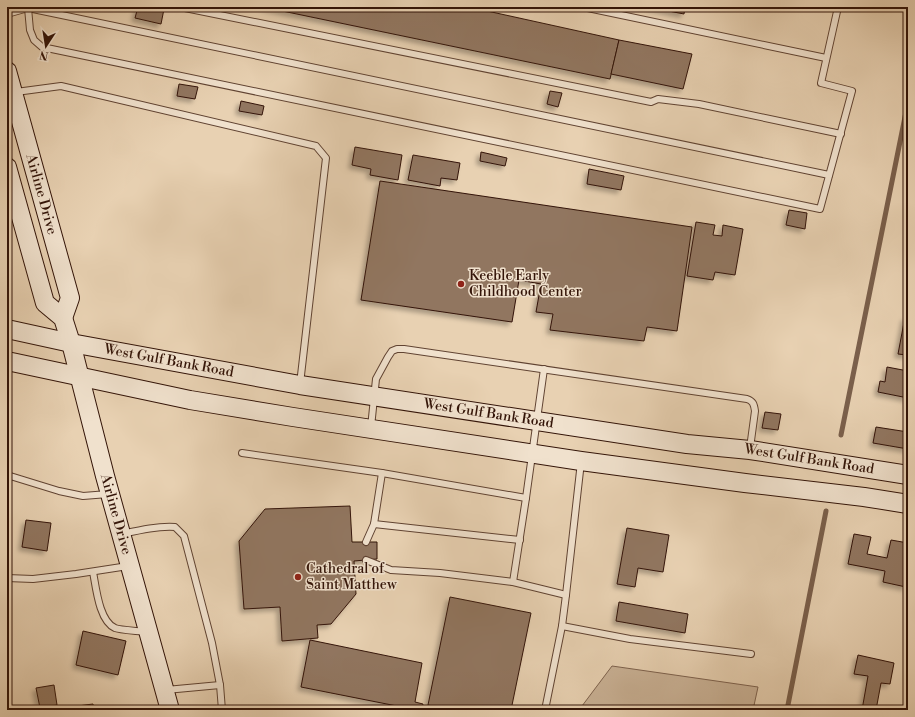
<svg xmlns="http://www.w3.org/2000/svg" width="915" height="717" viewBox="0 0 915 717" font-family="'Libre Bodoni',serif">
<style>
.green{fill:#c9b195;stroke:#7e624e}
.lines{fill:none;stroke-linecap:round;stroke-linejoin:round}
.stream{stroke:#7a5f4b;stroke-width:5}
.building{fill:#917660;stroke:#331408;filter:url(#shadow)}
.lane-casing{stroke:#604332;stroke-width:8}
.secondary-casing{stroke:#331408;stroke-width:20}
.lane{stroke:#f0e1cd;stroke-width:6}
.secondary{stroke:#f0e1cd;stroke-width:18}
.poi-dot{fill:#8f2418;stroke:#f0e1cd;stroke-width:1.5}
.labels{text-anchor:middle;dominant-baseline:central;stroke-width:3;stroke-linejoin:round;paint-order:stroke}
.street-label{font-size:14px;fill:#331408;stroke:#f0e1cd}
.poi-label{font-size:14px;fill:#331408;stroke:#f0e1cd;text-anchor:start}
</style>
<defs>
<filter id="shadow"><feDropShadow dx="-3.5" dy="3.5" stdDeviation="2" flood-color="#0004"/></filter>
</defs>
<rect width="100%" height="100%" fill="#e8d1b2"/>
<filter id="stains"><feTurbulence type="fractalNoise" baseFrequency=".005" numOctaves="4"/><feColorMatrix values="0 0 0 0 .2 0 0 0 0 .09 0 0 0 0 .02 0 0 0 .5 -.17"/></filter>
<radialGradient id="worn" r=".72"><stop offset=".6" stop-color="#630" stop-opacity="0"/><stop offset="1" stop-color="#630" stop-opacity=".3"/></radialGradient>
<path class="green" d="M612,666L758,687L753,710H579Z"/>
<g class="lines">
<g class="stream">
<path d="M841,435L908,102"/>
<path d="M787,710L826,511"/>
</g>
</g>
<g class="building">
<path d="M138,7H153L164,9L161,24L135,18Z"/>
<path d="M263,7H469L619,40L610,79Z"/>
<path d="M648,7H685L684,14Z"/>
<path d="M619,40L692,54L683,89L611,74Z"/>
<path d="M179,84L198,87L195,99L177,96Z"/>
<path d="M550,91L562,93L558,107L547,104Z"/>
<path d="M241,101L264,106L262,115L239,111Z"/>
<path d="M355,147L402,155L398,180L370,175L371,169L352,165Z"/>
<path d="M481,152L507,158L505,166L480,161Z"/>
<path d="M413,155L460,163L457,180L441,178L440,186L408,180Z"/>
<path d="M589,169L624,176L621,190L587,184Z"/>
<path d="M380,181L692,227L677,331L647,327L644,341L550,330L553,314L536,312L541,284L519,280L512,322L361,300Z"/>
<path d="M789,210L807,213L805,229L786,225Z"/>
<path d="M696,222L715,225L713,235L722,236L723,225L743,229L735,275L715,272L713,280L687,276Z"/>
<path d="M905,317L908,318V349L907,355L898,354Z"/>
<path d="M887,367L908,371V398L878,392L880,381L885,382Z"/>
<path d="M765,412L781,414L778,430L762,428Z"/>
<path d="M876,427L908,432V449L873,443Z"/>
<path d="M350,506L352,542H377V559L354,561L356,594L331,624L317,625L318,638L282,641L280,607L244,609L239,541L265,509Z"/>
<path d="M26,520L51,523L47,551L22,547Z"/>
<path d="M627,528L669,535L663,572L638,568L635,587L617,584Z"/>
<path d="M854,534L871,537L867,554L887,558L891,540L908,543V579L906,587L883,582L885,571L848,564Z"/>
<path d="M450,597L531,613L511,710H452L428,705Z"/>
<path d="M619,602L688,614L685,633L616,621Z"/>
<path d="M83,631L126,641L118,675L76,665Z"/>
<path d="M310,640L422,663L415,702L423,704L422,710H412V709L301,687Z"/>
<path d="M858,655L894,663L890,684L881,683L876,710H862L868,676L854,674Z"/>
<path d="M54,685L57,705L40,708L36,688Z"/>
<path d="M93,704L94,710H54V709Z"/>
</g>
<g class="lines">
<g class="lane-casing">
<g id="lane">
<path d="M27,7L28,8L829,175"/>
<path d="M180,7L651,102L658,99L699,104L841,134"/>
<path d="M583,7L826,58"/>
<path d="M7,14L28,8L30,30L34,40L42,47L820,209L852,91L821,83L838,7"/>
<path d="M16,92L61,86L316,146L326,158L300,384"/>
<path d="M7,378L10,362"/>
<path d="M371,427L376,379L388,357L392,351L397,349H404L747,399C753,401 754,404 755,411L750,448"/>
<path d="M242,453L382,473L526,498"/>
<path d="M7,475L59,491L83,496L108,494"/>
<path d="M374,524L520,540"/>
<path d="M122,534C140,530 157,526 175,527L184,536L212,643L220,685L222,710"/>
<path d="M366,542L374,524L382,473"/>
<path d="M366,560L391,570L440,573L513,582L566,595"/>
<path d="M93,572C96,587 99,621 115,628C119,630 140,631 146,632"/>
<path d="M7,578L33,579L76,574L128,566"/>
<path d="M513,582L526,498L544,369"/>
<path d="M562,626L630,639L751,654"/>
<path d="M166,690L220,685"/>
<path d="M545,710L562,626L566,595L581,462"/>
</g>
</g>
<g class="secondary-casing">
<g id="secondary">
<path id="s1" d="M7,71L70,298L63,318"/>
<path id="s2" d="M7,167L45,303L63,318L71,343L105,476L170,710"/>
<path id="s3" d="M7,329L71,343L300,385L687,444L750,450L908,475"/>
<path d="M7,361L190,400L293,417L581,461L745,483L864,497L908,504"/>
</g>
</g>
<use href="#lane" class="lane"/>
<use href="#secondary" class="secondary"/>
</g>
<g class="poi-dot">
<circle cx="461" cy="284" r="4"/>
<circle cx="298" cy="577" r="4"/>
</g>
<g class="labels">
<g class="street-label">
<text stroke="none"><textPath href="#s1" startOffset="128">Airline Drive</textPath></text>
<text stroke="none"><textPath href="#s3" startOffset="165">West Gulf Bank Road</textPath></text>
<text stroke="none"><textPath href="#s3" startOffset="489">West Gulf Bank Road</textPath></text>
<text stroke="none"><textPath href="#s3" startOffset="813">West Gulf Bank Road</textPath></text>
<text stroke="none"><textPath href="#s2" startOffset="368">Airline Drive</textPath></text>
</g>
<g class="poi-label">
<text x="469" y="276">Keeble Early<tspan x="469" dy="16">Childhood Center</tspan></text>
<text x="306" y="569">Cathedral of<tspan x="306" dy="16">Saint Matthew</tspan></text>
</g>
</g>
<rect width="915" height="717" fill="none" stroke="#e8d1b2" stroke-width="24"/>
<rect x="8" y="8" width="899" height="701" fill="none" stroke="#331408" stroke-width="2"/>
<rect x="12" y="12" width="891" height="693" fill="none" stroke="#331408"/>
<g transform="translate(46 46) rotate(192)" stroke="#f0e1cd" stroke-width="3" paint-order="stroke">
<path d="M0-3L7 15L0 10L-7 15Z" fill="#331408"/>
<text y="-6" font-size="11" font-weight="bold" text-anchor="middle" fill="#331408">N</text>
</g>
<rect width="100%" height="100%" filter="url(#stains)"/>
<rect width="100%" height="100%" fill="url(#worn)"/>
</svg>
